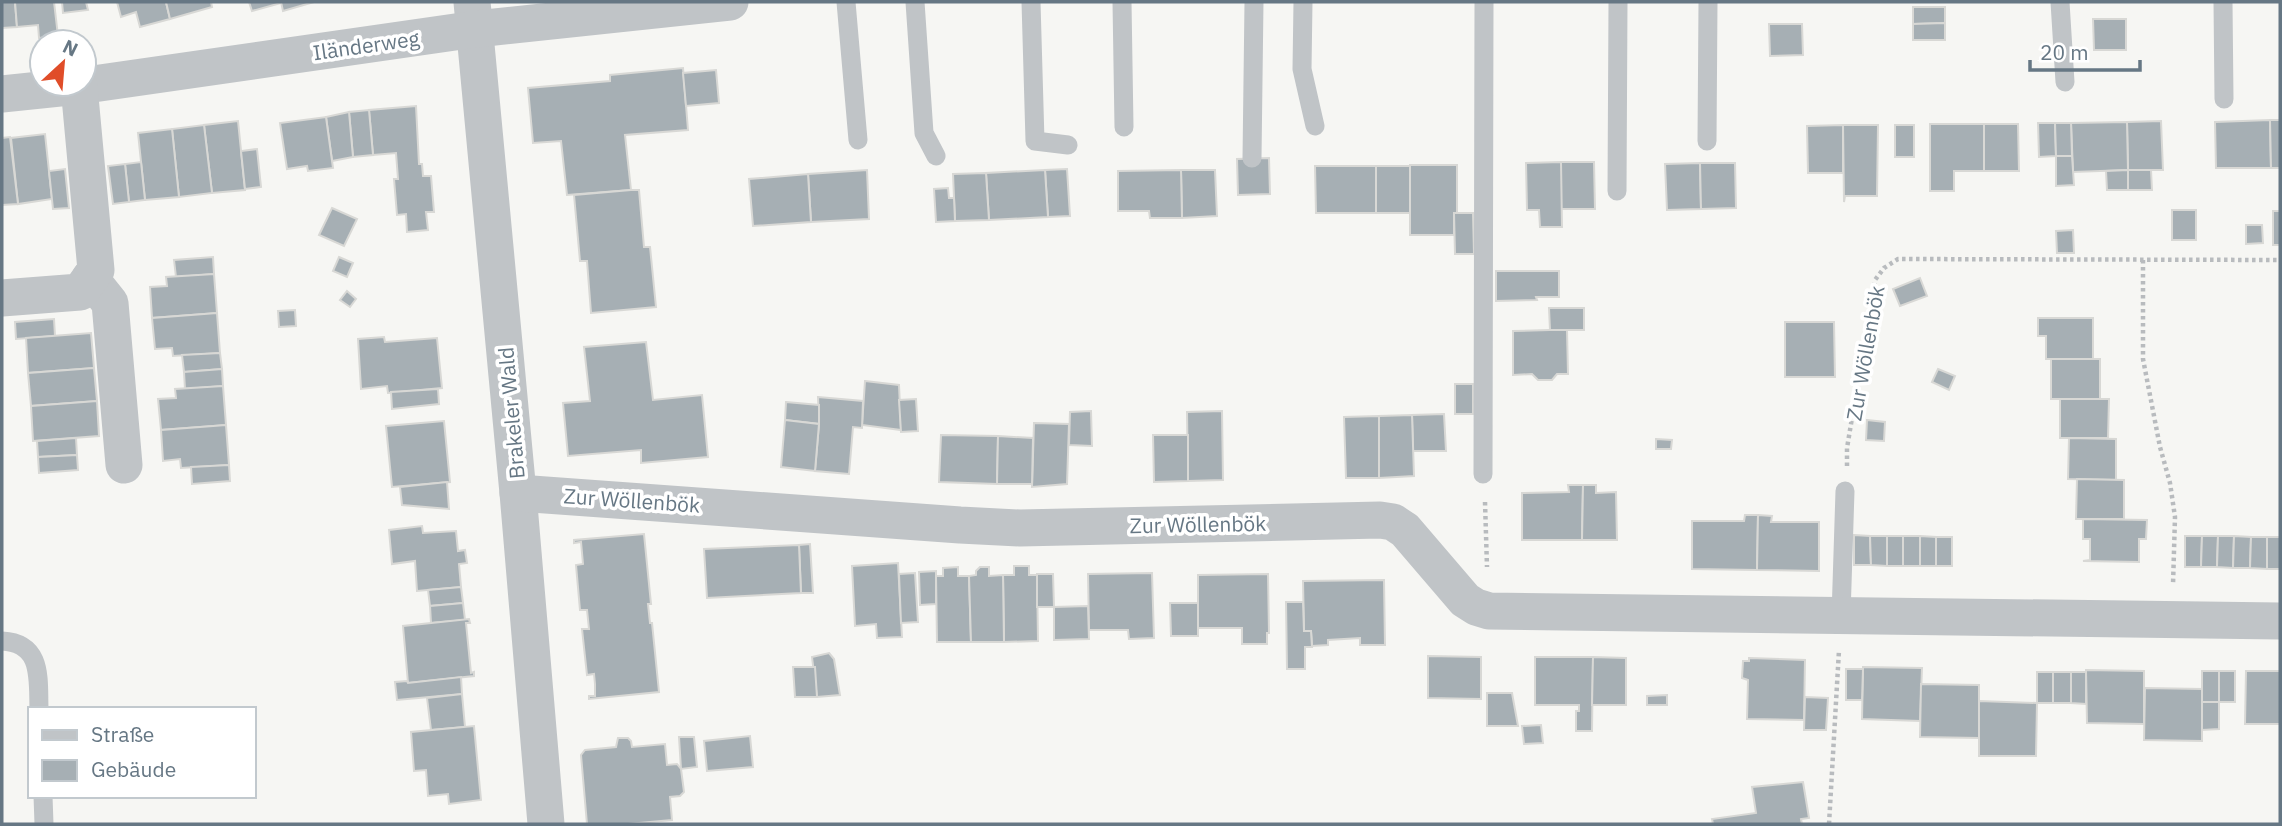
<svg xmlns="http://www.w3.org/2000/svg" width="2282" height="826" viewBox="0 0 2282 826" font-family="'IBM Plex Sans',sans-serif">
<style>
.building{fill:#a6afb4;stroke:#d8d8d5;stroke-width:2}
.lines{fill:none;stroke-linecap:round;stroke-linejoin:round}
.path{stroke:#b8bbbe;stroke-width:4.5;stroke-dasharray:3.5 3.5;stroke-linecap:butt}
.service{stroke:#c0c4c7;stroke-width:19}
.minor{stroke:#c0c4c7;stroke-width:37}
.labels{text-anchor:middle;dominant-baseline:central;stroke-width:7;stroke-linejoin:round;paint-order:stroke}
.street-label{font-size:21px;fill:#667784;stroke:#fff}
</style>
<rect width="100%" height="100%" fill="#f6f6f3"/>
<g class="building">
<path d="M2,2H15L17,27L2,28Z"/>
<path d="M15,2H54L58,36L39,38L38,25L17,27Z"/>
<path d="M62,2H86L88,10L63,13Z"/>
<path d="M117,2H166L170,19L140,27L136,12L121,17Z"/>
<path d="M166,2H211L212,7L170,19Z"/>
<path d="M249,2H281V3L252,11Z"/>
<path d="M281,2H314L283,11Z"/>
<path d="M1913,7H1945V23L1913,24Z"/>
<path d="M2093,19H2126V50H2094Z"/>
<path d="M1945,23V40H1913V24Z"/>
<path d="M1769,24H1802L1803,55L1770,56Z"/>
<path d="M683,68L688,130L625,135L631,190L567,195L561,141L533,143L528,88L610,81V75Z"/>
<path d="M716,70L719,103L686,106L683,73Z"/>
<path d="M416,106L419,164H422L423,176H431L434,212H426L428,230L407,232L406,214L397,215L394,179H398L396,153L373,155L369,110Z"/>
<path d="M369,110L373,155L353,157L349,112Z"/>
<path d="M349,112L353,157L332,161L326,117Z"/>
<path d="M326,117L333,168L308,171L307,166L287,169L280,123Z"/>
<path d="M2270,120L2271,168H2216L2215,122Z"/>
<path d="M2270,120H2280V168H2271Z"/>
<path d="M238,121L245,190L212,193L204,125Z"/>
<path d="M2161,121L2163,170H2128L2127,122Z"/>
<path d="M2127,122L2128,170L2073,172L2071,123Z"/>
<path d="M2038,123H2055L2056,156L2039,157Z"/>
<path d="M2055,123H2071L2072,156H2056Z"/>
<path d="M1930,124H1984V171H1954V191H1930Z"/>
<path d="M1984,124H2018L2019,171H1984Z"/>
<path d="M204,125L212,193L179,197L172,129Z"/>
<path d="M1843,125H1878L1877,196H1845L1844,202Z"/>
<path d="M1843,125V173H1808L1807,126Z"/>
<rect x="1895" y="125" width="19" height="32"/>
<path d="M172,129L179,197L145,200L138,133Z"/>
<path d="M45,134L52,199L18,204L11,138Z"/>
<path d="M10,137L18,204L2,205V138Z"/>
<path d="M257,149L261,187L245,189L241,151Z"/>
<path d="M2056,156H2072L2074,185L2056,186Z"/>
<path d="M1269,158L1270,194L1238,195L1237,159Z"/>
<path d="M141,162L145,200L129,202L125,164Z"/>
<path d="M1561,162H1594L1595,209H1561Z"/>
<path d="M1561,162L1562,227H1540L1539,210H1527L1526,163Z"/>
<path d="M1700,163L1701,209L1667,210L1665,164Z"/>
<path d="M1700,163H1735L1736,208L1701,209Z"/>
<path d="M125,164L129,202L113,204L108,166Z"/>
<path d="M1410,165H1457V213H1454V235H1410Z"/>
<path d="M1315,166H1376V213H1316Z"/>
<rect x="1376" y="166" width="34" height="47"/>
<path d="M65,169L69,208L53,209L49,171Z"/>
<path d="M1067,169L1070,216L1048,217L1045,170Z"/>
<path d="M867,170L869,219L811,222L808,174Z"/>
<path d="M1045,170L1048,217L989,220L986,173Z"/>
<path d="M1181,170H1215L1217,216L1182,218Z"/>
<path d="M1181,170L1182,218H1150L1149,211H1118V171Z"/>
<path d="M2128,170V190H2107L2106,171Z"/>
<path d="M2128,170H2151L2152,190H2128Z"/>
<path d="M986,173L989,220L955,221L953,174Z"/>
<path d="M808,174L811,222L753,226L749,179Z"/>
<path d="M948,188L949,198H954L955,221L936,222L934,189Z"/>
<path d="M631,190H639L644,247H650L656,307L591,313L587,261H580L574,195Z"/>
<path d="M332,208L357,219L344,246L319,235Z"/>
<rect x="2172" y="210" width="24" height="30"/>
<rect x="2273" y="211" width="7" height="34"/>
<path d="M1454,213H1473L1474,254H1455Z"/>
<path d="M2246,225H2262L2263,243L2246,244Z"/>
<path d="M2073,230L2074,253H2057L2056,231Z"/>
<path d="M213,257L214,274L176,277L174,260Z"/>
<path d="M339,257L353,263L347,277L333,271Z"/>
<path d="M1496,271H1559V297H1536L1537,300L1496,301Z"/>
<path d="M214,274L217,313L152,318L150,287L167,286L166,277Z"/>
<path d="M1920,278L1927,296L1900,306L1893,289Z"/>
<path d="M347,291L356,299L350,307L340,300Z"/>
<path d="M1549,308H1584V330H1550Z"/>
<path d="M295,310L296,326L279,327L278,311Z"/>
<path d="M217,313L220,353L173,356L172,348L155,349L152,318Z"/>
<path d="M2038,318H2093V359H2046V336H2038Z"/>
<path d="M54,319L55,336L16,339L15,322Z"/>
<path d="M1785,322H1834L1835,377H1785Z"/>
<path d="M1550,330H1567L1568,374H1557L1552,380H1538L1532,374L1513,375V331Z"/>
<path d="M91,333L94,368L28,373L26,338Z"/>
<path d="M384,337L385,342L437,338L442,388L388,393L387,386L361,389L358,339Z"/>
<path d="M646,342L653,400L702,395L708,457L641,463V450L568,456L563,403L590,401L584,347Z"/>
<path d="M220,353L222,369L184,372L182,355Z"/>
<rect x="2051" y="359" width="49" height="40"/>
<path d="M94,368L97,401L31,406L28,373Z"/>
<path d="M222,369L223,386L185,389L184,372Z"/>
<path d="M1938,369L1955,376L1949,390L1932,382Z"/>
<path d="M865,381L899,385L901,430L862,425Z"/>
<rect x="1455" y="384" width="18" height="30"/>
<path d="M223,386L226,425L161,430L158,399L176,398L175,389Z"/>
<path d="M438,389L439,404L392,409L391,392Z"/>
<path d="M818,397L863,401L862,428L853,427L849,474L815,471L819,424Z"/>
<path d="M916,399L918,431L901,432L899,400Z"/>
<path d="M2060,399H2109L2108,438H2060Z"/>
<path d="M97,401L99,436L33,441L31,406Z"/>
<path d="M786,402L819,405V424L785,420Z"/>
<path d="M1091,411L1092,446L1069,445L1070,412Z"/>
<path d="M1222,411L1223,480L1188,481L1187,412Z"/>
<path d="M1444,414L1446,451H1413L1412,415Z"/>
<path d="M1412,415L1414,476L1379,478V416Z"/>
<path d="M1379,416V478H1346L1344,417Z"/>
<path d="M785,420L819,424L815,471L781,467Z"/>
<path d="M1867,420L1885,422L1884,441L1866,440Z"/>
<path d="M444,421L450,482L392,487L386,426Z"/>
<path d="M1034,423L1069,424L1067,484L1032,487Z"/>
<path d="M226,425L229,465L181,468L180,459L163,461L161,430Z"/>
<path d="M941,435L998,436L997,484L939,482Z"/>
<path d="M1153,435H1188V481L1154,482Z"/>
<path d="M998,436L1033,438L1032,484H997Z"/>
<path d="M76,438L77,455L38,457L37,441Z"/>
<path d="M2069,438L2116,439V480L2068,479Z"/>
<path d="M1656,439L1672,440L1671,449H1656Z"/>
<path d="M77,455L78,470L39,473L38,457Z"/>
<path d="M229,465L230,481L192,484L191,467Z"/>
<path d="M2077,479L2124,480V519H2076Z"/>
<path d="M447,482L449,509L402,505L400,487Z"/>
<path d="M1568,485H1583L1582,540H1522V493L1569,492Z"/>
<path d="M1583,485H1596V493L1616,492L1617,540H1582Z"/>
<path d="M1745,515H1758L1757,570L1692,569V521H1744Z"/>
<path d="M1758,515L1772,516L1771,522H1819V571L1757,570Z"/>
<path d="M2083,519L2147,520L2146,539H2139V562L2083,561L2090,560V539H2083Z"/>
<path d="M422,526L423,533L456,531L458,551L465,550L467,563L459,564L461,587L417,591L415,561L392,564L389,530Z"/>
<path d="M644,534L651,604H648L650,623H652L659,692L589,699V696H595V684L594,674L587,675L582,629H589L587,610H580L576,565L583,564L581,542L574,543V540Z"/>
<path d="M1854,535L1870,536L1871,565H1854Z"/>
<path d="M1870,536H1887V566L1871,565Z"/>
<rect x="1887" y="536" width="16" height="30"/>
<rect x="1903" y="536" width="17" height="30"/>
<path d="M1920,536L1936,537V566H1920Z"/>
<path d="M2185,536H2202L2201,567H2185Z"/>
<path d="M2202,536H2218L2217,567H2201Z"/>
<path d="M2218,536H2234L2233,568L2217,567Z"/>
<path d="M2234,536L2251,537L2250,568H2233Z"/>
<rect x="1936" y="537" width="16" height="29"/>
<path d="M2251,537H2267V569L2250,568Z"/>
<rect x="2267" y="537" width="13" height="32"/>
<path d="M810,544L813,593H801L799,545Z"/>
<path d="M799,545L801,593L707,598L704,549Z"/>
<path d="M898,563L902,637L877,638L876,624L855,626L852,566Z"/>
<path d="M1014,566H1029V575H1037L1038,641L1004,642L1003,575H1014Z"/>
<path d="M958,567V576H969L971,642H937L936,576H943V568Z"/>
<path d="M980,567H989V576L1003,575L1004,642H971L969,576L976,575V571Z"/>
<path d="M936,571V604L920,605L919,572Z"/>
<path d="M915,573L918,622L901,623L899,574Z"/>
<path d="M1152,573L1154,638L1129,639L1128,630H1089L1088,574Z"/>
<path d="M1037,574H1053L1054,607H1037Z"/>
<path d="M1268,574L1269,633H1267V644H1242V628H1198V575Z"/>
<path d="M1384,580L1385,645H1360V638L1328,640V645L1312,646L1311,631H1304L1303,581Z"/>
<path d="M461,587L463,603L430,606L428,590Z"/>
<path d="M1286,602H1303L1304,631H1311L1312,647H1305V669H1287Z"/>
<path d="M463,603L465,620L431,623L430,606Z"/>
<path d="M1170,603H1198V636H1171Z"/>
<path d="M1088,606L1089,639L1054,640V607Z"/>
<path d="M469,619L470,623H466L471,673L474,672V676L408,683L403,626Z"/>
<path d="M829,653L834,659L840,695L817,697L812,657Z"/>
<path d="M1428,656L1481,657V699L1428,698Z"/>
<path d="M1535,657H1593L1592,731H1576V711H1579V705H1535Z"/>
<path d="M1593,657L1626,658V705H1592Z"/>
<path d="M1749,658L1805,660L1804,720L1747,719L1748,680L1742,678L1743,661H1749Z"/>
<path d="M793,667H815L817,697H795Z"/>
<path d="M1863,667L1922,668L1920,721L1862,719Z"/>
<path d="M1846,669H1863L1862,700H1846Z"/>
<path d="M2086,670L2144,671V724L2087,723Z"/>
<rect x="2202" y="671" width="17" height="31"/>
<rect x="2219" y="671" width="16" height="31"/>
<path d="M2246,671H2280V724H2245Z"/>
<rect x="2037" y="672" width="16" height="31"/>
<rect x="2053" y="672" width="18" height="31"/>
<path d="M2071,672H2086V704L2071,703Z"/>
<path d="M461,677L462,694L397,700L395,682L407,681L408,683Z"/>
<path d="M1921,684L1979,685V738L1920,737Z"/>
<path d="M2145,688L2202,689V741L2144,740Z"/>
<path d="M1487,693H1512L1518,726H1487Z"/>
<path d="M462,694L465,727L431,730L427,698Z"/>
<path d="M1667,695V705H1647V696Z"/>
<path d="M1805,697L1828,698L1826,730H1804Z"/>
<path d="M1979,701L2037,703L2036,756H1979Z"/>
<path d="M2202,702H2219V729L2202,730Z"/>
<path d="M1541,725L1543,743L1524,744L1522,726Z"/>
<path d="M474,726L481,800L449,804L448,794L428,796L426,770L414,771L411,732Z"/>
<path d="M750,736L753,767L707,771L704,741Z"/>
<path d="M679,737H694L697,767L681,769Z"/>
<path d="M618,738H628L631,741L632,747L665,744L667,765L677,764L681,769L684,792L680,796L670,797L672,820L628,824H587L581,755L585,750L616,747Z"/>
<path d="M1803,782L1809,818L1801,819L1802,824H1713L1712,819L1756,813L1752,787Z"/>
</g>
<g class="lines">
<g class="path">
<path d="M2143,260V359L2160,447L2170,483L2175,517L2173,585"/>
<path d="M1847,466V448L1875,280L1884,268L1898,259L2280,260"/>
<path d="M1485,502L1487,567"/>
<path d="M1829,824L1839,650"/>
</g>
<g class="service">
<path d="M846,2L858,140"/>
<path d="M915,2L924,133L936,156"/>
<path d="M1031,2L1035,141L1068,145"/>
<path d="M1122,2L1124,127"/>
<path d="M1303,2L1302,69L1315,126"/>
<path d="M2060,2L2065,82"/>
<path d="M2223,2L2224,99"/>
<path d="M1707,141L1708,2"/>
<path d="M1252,158L1254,2"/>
<path d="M1617,191L1618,2"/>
<path d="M1483,474L1484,2"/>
<path d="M1841,616L1845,491"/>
<path d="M2,641C43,643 38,679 39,709"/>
<path d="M43,796L44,824"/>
</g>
<g class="minor">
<path d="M472,2L518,493L546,824"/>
<path d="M2,94L79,86L476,29L730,2"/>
<path d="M90,278L110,303L124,465"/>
<path d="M2,298L80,292L96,270L79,86"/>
<path d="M518,493L960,525L1020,528L1380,520L1393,522L1405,530L1465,600L1476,607L1489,611L2280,621"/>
</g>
</g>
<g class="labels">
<g class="street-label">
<text transform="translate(366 45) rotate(-8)">Iländerweg</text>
<text transform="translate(1865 353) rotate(-80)">Zur Wöllenbök</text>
<text transform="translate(511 413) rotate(-95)">Brakeler Wald</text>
<text transform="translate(632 500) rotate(4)">Zur Wöllenbök</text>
<text transform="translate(1198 524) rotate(-1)">Zur Wöllenbök</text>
</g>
</g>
<rect width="2282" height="826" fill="none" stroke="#667784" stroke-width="7"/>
<rect x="28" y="707" width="228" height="91" fill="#ffffff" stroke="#c2c9ce" stroke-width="2"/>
<rect x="42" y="730" width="35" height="10" fill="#c0c4c7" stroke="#c2c9ce" stroke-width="2"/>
<text x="91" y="742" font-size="21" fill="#667784">Straße</text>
<rect x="42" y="760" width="35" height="21" fill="#a6afb4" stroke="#c2c9ce" stroke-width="2"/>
<text x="91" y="777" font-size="21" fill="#667784">Gebäude</text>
<g transform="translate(63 63) rotate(26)"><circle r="33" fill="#ffffff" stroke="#c2c9ce" stroke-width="2"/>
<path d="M0-5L12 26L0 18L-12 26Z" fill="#e04d29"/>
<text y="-10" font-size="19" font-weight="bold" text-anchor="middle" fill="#667784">N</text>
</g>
<path d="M2030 60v10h110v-10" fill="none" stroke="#667784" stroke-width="3.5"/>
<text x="2040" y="60" font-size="21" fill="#667784" stroke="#ffffff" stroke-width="5" paint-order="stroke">20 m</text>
</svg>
